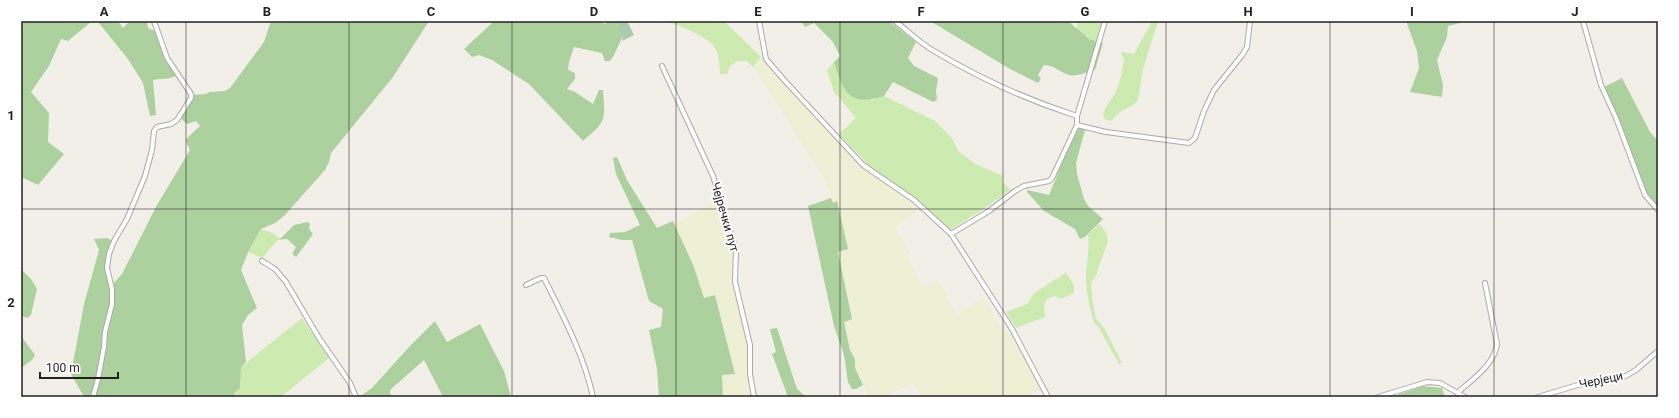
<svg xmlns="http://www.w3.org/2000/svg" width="1679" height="418" viewBox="0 0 1679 418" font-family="Roboto,sans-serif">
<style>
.farmland{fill:#eef0d5}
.grass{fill:#cdebb0}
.forest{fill:#add19e}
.cemetery{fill:#aacbaf}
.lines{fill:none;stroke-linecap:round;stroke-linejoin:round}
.minor-casing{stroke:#a9a9a9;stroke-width:6}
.minor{stroke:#fff;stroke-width:4}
.grid{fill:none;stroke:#222;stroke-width:1;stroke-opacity:0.55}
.labels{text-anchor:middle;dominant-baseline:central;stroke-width:4;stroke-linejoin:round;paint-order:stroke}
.street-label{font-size:12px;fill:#222;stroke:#fff}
.neatline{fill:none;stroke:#222;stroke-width:1.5}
.grid-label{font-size:13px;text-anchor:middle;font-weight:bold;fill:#222}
</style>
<rect width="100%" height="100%" fill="#f2efe9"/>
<g class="farmland">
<path d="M761,57L845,146L861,167L899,192L918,210L895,228L910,252L907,256L923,288L938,279L956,315L983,297L1004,332L1010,329L1041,389L1026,397H922L914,383L883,397H868L855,368L854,354L850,350L844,322L852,318L838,252L847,249L836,201L833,203L824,178L753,67Z"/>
<path d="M719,202L734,250L733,274L747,335L749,357L748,374L752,397H723L722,375L735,374L716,295L704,298L694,267L674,225L702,208Z"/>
</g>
<g class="grass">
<path d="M664,21H724L761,57L753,67L747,61H737L730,66L727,74H720C719,64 720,52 712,44C703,35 677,24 664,21Z"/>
<path d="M1077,21H1103L1097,41L1089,39L1077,30Z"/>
<path d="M1152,21H1158L1143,69L1138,100C1133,109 1119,108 1112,121L1106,120L1103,116C1105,105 1111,102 1115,93C1120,83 1123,69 1124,58L1121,55L1122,52L1134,54Z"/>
<path d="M834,62L839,79L872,100L884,96L935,121L951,137L959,152L977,165L1004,176L1002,181L1010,190L985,208L950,230L921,202L874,171L839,134L856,118L834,92L827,70Z"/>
<path d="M1099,224L1106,232L1108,241L1095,278L1091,282L1092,298L1096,319L1105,329L1122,363L1119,364L1098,326L1094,323C1090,308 1086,293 1086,276C1086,263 1090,249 1088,235Z"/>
<path d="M261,229L273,233L280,239L277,241L262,258L248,252Z"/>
<path d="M1066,273L1074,285V293L1061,299L1055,296C1042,300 1044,305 1045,317L1016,328L1006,312L1027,304L1034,293Z"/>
<path d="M302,318L329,358L281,397H234V393L240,388L241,367Z"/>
</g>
<g class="forest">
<path d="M21,21H92L68,41L61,39L49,66L31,92L49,113L48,142L64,154L38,185L21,177Z"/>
<path d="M96,21H118L123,28L130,21L147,22L148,28L157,32L164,58L176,76C166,80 162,78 153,80L156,115L150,116L143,83L128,59L98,22Z"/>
<path d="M271,21H429L393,77L331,153L329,162L325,170L285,215L275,223L261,229L249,250L241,270L257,308L248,315L242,325L246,362L241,367L240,388L234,393V397H84L71,374L84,304L99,250L94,239L107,238L113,241L106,261L110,287L122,274L157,205L190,150L185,140L200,126L196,121L187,124L177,115L190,95L206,94L209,92L225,91L230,88L264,42Z"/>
<path d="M492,21H597L605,24L609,21L619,26V31L623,36L613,57L610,61H605L602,53L574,47L569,62L568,70L575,73V79L567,89L575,92L593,104L599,90H603C605,120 607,121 583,141L529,84L492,60L479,55L472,57L464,49L493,22Z"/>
<path d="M801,21H889L916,42L908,58L914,66L938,78L936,91L937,100L933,102L893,82L884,96C850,107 843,93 834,62L840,56L833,42L814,23L805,27Z"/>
<path d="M930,21H1068L1089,39L1103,43L1095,70C1087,72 1077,77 1069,75C1059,72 1054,65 1044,65L1038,75L1041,79L1038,83L1010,69Z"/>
<path d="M1406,21H1460V23L1448,26L1447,37L1437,60L1443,85L1442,97L1410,92L1419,68L1417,51Z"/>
<path d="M1622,78L1650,132L1658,141V206L1647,193L1617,117L1604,87Z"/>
<path d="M1077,127L1085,130L1076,163L1077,174L1084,199L1088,206L1103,219L1085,237L1080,239L1075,229L1044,211L1027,192V190L1049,195Z"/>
<path d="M617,157L627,180L657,228L673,221L694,267L704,298L715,295L735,374L722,375L723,397H659L657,369L649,330L661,327L663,309L649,301L632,240H622L609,237L610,233L625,232L640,225L616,174L613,158Z"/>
<path d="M831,198L833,203L837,201L848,249L838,252L852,319L844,322L850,350L855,359V368L863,385L856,389H852L848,382L844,355L834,326L808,206Z"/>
<path d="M308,222L310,224L309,229L313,234L296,257L292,254L296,247L287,239L277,240L280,239L294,225Z"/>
<path d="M21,269L31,279L37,289L31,315L27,318L22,316L21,313Z"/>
<path d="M435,321L447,342L480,324L504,371L511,397H442V395L424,360L390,390L391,397H359L372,388L409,347Z"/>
<path d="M777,328L797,389L806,397H788L772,354L776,352L770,329Z"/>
<path d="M21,336L35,355L32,360L21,368Z"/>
<path d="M1423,386L1442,388L1445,397L1394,396Z"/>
</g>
<path class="cemetery" d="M609,21H627L634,35L622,41L623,36L619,31V26Z"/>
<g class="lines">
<g class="minor-casing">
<g id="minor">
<path d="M759,21L766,59L785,81L863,165L914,200L951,234L1012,329L1048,397"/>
<path d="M895,21C908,31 920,43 934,51C979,78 1027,100 1077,116"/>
<path d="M1105,21L1077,116V125L1106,132L1189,143L1195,138L1204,111L1214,90L1243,54L1247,47L1250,21"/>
<path d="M1583,21L1601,85L1616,118L1645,195L1658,210"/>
<path d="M662,66L713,176L736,250L735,282L750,345V374L754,397"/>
<path d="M951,234L989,211L1015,191L1024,186L1049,181L1052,178L1077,125"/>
<path d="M262,261L275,269L286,282L319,338L350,383L356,397"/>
<path d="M526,285L541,278H544C563,316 584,355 593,397"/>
<path d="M1457,393C1472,380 1495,364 1497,344L1485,283"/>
<path d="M93,397L98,379L104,347L105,332L112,304V289L107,268L109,254L114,241L127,219L145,176L152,150L154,131L157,127L171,124L177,120L191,98V94L167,58L154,21"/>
<path d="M1378,397L1427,382L1440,383L1465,397"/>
<path d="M1538,397L1581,384L1624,377L1636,370L1658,351"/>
</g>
</g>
<use href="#minor" class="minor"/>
</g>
<path class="grid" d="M186,21V397M349,21V397M512,21V397M676,21V397M840,21V397M1003,21V397M1166,21V397M1330,21V397M1494,21V397M21,209H1658"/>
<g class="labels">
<g class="street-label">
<text transform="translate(725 217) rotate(74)">Чејречки пут</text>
<text transform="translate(1601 380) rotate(-12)">Черјеци</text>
</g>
</g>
<rect width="1679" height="418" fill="none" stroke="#ffffff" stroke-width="44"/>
<path d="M40 372v6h78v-6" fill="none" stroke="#222222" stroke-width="2"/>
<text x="46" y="372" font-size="12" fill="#222222" stroke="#ffffff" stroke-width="3" paint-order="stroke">100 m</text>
<rect x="22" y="22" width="1635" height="374" class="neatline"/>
<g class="grid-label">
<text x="104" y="16">A</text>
<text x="267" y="16">B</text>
<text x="431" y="16">C</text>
<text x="594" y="16">D</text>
<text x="758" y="16">E</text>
<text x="921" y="16">F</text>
<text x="1085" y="16">G</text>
<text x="1248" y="16">H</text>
<text x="1412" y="16">I</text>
<text x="1575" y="16">J</text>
<text x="11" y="120">1</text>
<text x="11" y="307">2</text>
</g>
</svg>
